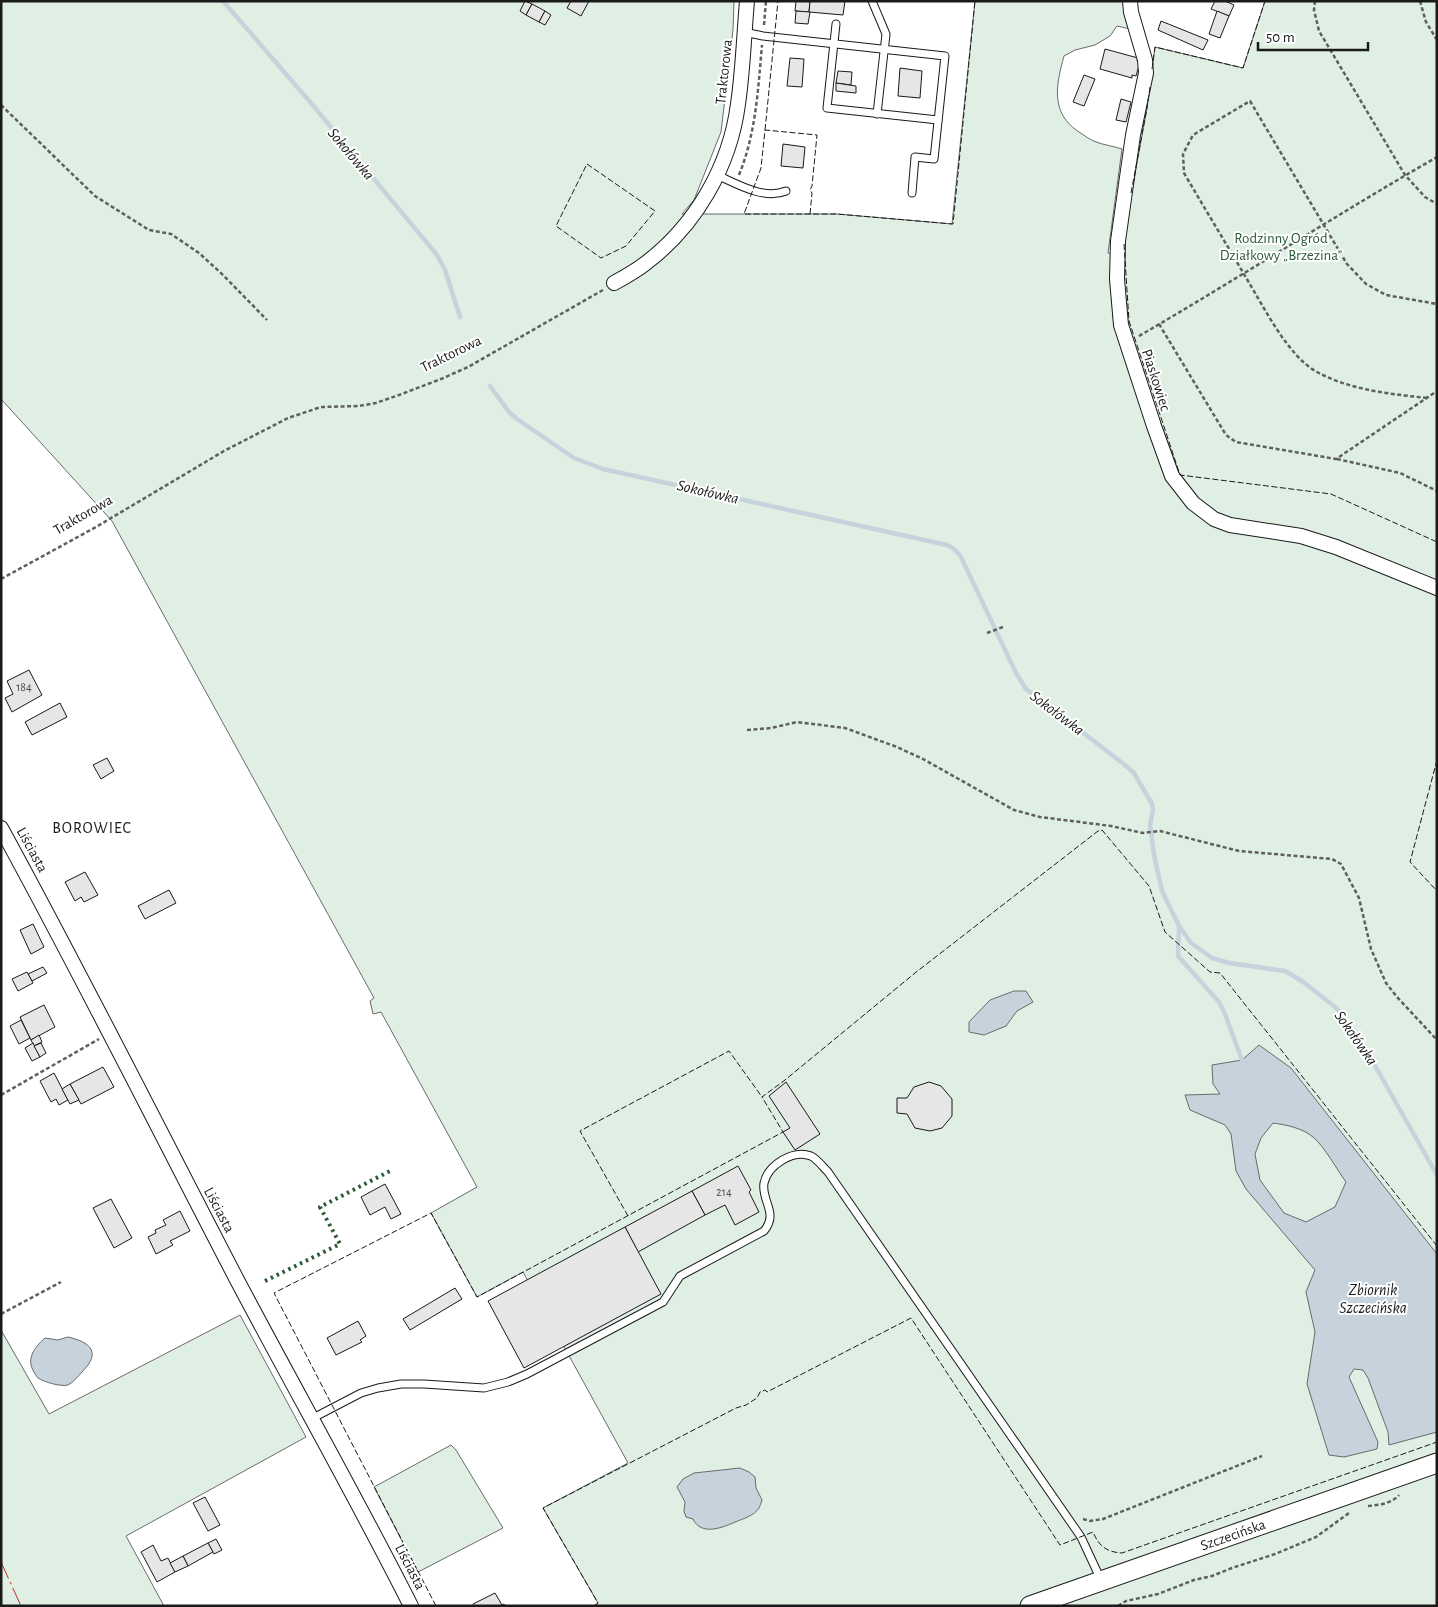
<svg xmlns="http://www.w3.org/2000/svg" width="1438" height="1607" viewBox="0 0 1438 1607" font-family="'Alegreya Sans',sans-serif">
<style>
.green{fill:#e0efe3;stroke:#6a6a6a}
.water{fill:#c6d2dc;stroke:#6a6a6a;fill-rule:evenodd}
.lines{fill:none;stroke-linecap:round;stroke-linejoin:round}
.stream{stroke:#c6d2dc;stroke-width:4.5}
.building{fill:#e6e6e6;stroke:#1a1a1a}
.service-casing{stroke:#1a1a1a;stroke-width:9}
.minor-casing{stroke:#1a1a1a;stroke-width:16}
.secondary-casing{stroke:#1a1a1a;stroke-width:21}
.path{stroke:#5f5f5f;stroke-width:2.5;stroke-dasharray:4 2.5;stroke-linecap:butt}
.service{stroke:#fff;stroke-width:7}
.minor{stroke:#fff;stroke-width:14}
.secondary{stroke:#fff;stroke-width:19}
.hedge{stroke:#2b5a34;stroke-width:4;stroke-dasharray:2.5 4;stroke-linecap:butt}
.fence{stroke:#1a1a1a;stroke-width:1;stroke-dasharray:6 2.5;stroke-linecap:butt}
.power{stroke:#c62828;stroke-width:1;stroke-dasharray:18 4 2.5 4;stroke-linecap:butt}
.labels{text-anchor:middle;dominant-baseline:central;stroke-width:4;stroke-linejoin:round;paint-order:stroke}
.number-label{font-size:12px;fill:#4d4d4d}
.street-label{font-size:15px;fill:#1a1a1a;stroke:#fff}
.park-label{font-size:15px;fill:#2b5a34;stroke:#fff}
.water-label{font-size:16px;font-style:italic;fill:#1a1a1a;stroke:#fff}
.neighbourhood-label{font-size:16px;letter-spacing:1px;fill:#1a1a1a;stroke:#fff}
</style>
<rect width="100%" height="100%" fill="#fff"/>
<g class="green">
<path d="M1,1H734L733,30L721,132L694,200L682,214H837L952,224L975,1H1123L1130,29L1117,26L1110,36L1095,45L1075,50L1064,56C1056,85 1050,113 1079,132C1084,135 1090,140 1096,142C1104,145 1113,146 1122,149L1108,253L1125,256L1124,234L1147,108L1155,47L1243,68L1265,1H1437V1606H594L598,1603L543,1508L628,1463L523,1272L477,1297L431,1213L477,1187L381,1012L373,1014L370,1001L374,998L112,521L1,399Z"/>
<path d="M240,1315L306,1437L126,1536L164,1606H1V1330L49,1414Z"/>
<path d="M451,1445L456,1450L503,1528L418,1572L374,1487Z"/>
</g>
<g class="water">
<path d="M1014,991H1026L1033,1002L1017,1011L1006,1026L984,1035L969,1032V1022L990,1000Z"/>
<path d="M1259,1045L1291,1068L1437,1254V1432L1389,1445L1388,1432L1368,1378L1363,1370L1354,1369L1349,1377L1378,1442L1377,1449L1344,1457L1329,1455L1307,1384L1315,1332L1306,1292L1315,1270L1246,1189L1236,1171L1231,1134L1225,1125L1190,1110L1185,1095L1220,1094L1213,1084L1212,1065L1242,1060ZM1273,1123C1287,1125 1302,1128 1313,1137C1325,1147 1337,1170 1346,1182L1335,1207L1306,1222L1284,1213L1260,1180L1255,1154L1261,1138Z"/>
<path d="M68,1337C90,1342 102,1352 82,1372C78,1376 74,1382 68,1385C61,1387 44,1382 38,1378C36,1376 33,1371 32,1368C27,1356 37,1345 45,1338L58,1340Z"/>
<path d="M740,1468L749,1472L755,1477L756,1488L762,1500C761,1503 760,1506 759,1508C755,1515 743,1519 735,1522C722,1528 701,1536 693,1519L686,1517L684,1511L685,1502L677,1487L683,1479L694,1473Z"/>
</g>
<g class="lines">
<g class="stream">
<path d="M223,1L311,103L437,255L445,270L460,317"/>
<path d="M490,386L509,412L517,419L574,458L603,469L947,545L953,548L960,555L1016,673L1026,689L1125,765L1134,773L1152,804L1153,810L1150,825L1154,855L1162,891L1179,926L1191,943L1212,958L1229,963L1285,971L1302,981L1335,1007L1343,1015L1348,1026L1365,1048L1437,1175"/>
<path d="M1179,926L1178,956L1219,1002L1225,1014L1242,1060"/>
</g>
</g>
<g class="building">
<path d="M525,1L532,4L526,15L520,11Z"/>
<path d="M571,1H589L581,16L567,8Z"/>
<path d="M796,1H810L809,12L795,11Z"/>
<path d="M810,1H845L843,15L809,12Z"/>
<path d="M1215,1H1225L1234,5L1229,16L1211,9Z"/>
<path d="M532,4L545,11L539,22L526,15Z"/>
<path d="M545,11L551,15L545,25L539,22Z"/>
<path d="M796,11L810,12L808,24L795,23Z"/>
<path d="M1217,11L1229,16L1220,38L1209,34Z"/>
<path d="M1161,21L1208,40L1203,50L1158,30Z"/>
<path d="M1105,49L1138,58L1137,61L1140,62L1136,76L1132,75V78L1100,69Z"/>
<path d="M790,58L804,59L802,87L787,86Z"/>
<path d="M900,68L922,71L920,98L898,96Z"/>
<path d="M838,71L852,72L851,85L836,83Z"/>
<path d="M1084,75L1095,79L1084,106L1073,102Z"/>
<path d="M836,83L856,86V93L836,91Z"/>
<path d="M1121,99L1131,102L1126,122L1116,120Z"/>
<path d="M783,144L805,147L803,168L781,166Z"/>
<path d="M29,670L42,695L12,712L5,698L13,694L7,681Z"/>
<path d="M60,703L67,717L32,735L25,722Z"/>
<path d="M107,758L114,771L101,779L93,765Z"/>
<path d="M85,872L98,895L84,902L81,897L75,901L65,882Z"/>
<path d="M169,890L176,903L145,919L138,906Z"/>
<path d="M33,924L44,947L31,954L20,930Z"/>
<path d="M43,967L47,973L32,981L28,974Z"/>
<path d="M27,972L33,983L18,991L12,979Z"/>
<path d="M44,1005L55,1027L31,1040L20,1017Z"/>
<path d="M21,1020L30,1038L19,1044L10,1026Z"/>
<path d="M39,1035L42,1042L34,1046L31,1040Z"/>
<path d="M33,1043L40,1057L32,1061L25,1048Z"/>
<path d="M41,1043L46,1053L40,1057L34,1046Z"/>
<path d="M103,1067L114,1087L81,1104L70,1084Z"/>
<path d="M54,1073L68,1100L59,1105L56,1099L51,1102L40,1081Z"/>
<path d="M786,1082L820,1134L795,1150L783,1132L790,1128L769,1096Z"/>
<path d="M929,1082L941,1086L952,1099V1116L942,1128L930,1131L915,1128L907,1114L897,1113V1098H907L914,1087Z"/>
<path d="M70,1084L79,1100L70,1104L62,1089Z"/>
<path d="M738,1166L751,1190L749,1192L759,1212L735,1225L725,1205L705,1215L692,1191Z"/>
<path d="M385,1184L401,1214L391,1219L385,1207L370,1215L361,1197Z"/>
<path d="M692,1191L705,1215L638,1252L625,1227Z"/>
<path d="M111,1199L132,1238L114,1248L93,1208Z"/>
<path d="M180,1211L190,1231L170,1241L173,1245L156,1254L148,1237L156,1233L155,1230L166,1225L163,1220Z"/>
<path d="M625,1227L661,1294L524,1368L488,1301Z"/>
<path d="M455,1288L462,1299L410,1330L403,1319Z"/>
<path d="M358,1321L366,1336L360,1340L362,1342L336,1355L327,1338Z"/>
<path d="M205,1497L220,1525L208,1531L193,1503Z"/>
<path d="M216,1539L222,1550L214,1554L208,1543Z"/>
<path d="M208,1543L213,1552L188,1566L183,1556Z"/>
<path d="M153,1545L161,1561L168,1558L175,1572L157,1582L141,1552Z"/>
<path d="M183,1556L188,1566L175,1572L170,1563Z"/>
<path d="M495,1593L502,1605L504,1604L505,1606H473V1604Z"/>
</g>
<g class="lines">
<g class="service-casing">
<g id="service">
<path d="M872,1L886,34L877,114"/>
<path d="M836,24L827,108L938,120"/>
<path d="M744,32L763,36L945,56L934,159L915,157L912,193"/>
<path d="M717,175C737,184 764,200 786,191"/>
<path d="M313,1418L361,1393L378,1388L401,1384H424L484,1388L508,1382L527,1374L663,1302L680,1276L764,1231C779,1213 761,1201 764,1183C768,1165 793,1149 811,1156C817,1159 823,1167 828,1172L1081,1537L1101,1580"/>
</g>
</g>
<g class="minor-casing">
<g id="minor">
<path d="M1130,1L1131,12L1145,60L1146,73L1133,135L1118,241L1117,279L1121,325L1154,426L1172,476L1193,503L1214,519L1230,525L1301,536L1336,547L1437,588"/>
<path d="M614,283C625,277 636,271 646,263C696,225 730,166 738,104C743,70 744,35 747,1"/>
<path d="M1,828C82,976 158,1128 236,1278C294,1388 355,1495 411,1606"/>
</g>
</g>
<g class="secondary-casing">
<g id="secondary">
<path id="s1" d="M1030,1606L1437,1463"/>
</g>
</g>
<g class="path">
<path d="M1315,1L1314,10L1319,31L1405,175L1425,197L1437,204"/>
<path d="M1420,1L1426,22L1437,40"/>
<path d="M764,25L766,1"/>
<path d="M1,105L95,196L149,230L171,234L199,253L222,274L267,320"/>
<path d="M739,175C756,133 758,90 762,45"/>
<path d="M1159,324L1226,435L1236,442L1336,459L1437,391"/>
<path d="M1139,336C1239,278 1336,215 1437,157"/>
<path d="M1427,398C1390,394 1350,390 1317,372C1288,356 1265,309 1248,281C1227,245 1205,209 1184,173L1183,154L1193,135L1250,101L1347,264L1366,284L1386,295L1437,304"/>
<path d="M1337,459L1400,473L1437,491"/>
<path d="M1,579L96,527L224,451L288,418L321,407L359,406L376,403L399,395L441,379L468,367L603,290"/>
<path d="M987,633L1003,627"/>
<path d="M747,730L771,728L797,722L845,728L897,747L923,759L1014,810L1040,817L1111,826L1143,833L1160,831L1239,851L1332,859L1341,864L1359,898L1371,949L1386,983L1397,997L1437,1040"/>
<path d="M1,1095L99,1039"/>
<path d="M1,1314L61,1282"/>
<path d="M1368,1506C1379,1505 1391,1504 1399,1495"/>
<path d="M1083,1519L1090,1521L1103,1519L1262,1456"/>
<path d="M1118,1606L1126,1601L1158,1594L1194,1580L1212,1576L1232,1568L1275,1554L1316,1537L1349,1513"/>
</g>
<use href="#service" class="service"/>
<use href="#minor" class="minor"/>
<use href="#secondary" class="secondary"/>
<path class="hedge" d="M265,1281L340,1244L320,1207L390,1171"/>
<g class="fence">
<path d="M1152,69L1155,47L1243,68L1265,1"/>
<path d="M765,130L778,1"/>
<path d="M587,164L655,211L626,246L601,258L556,226Z"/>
<path d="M1131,193L1147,108L1150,87"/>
<path d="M810,214L812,193L810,190L812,186L817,135L765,130L761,168L744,214H837L953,224L975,1"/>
<path d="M1124,244L1129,321L1180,475L1331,494L1437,542"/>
<path d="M1437,760L1410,862L1437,891"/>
<path d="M628,1216L580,1131L729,1051L762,1097"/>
<path d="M436,1606L274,1293L431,1213L477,1297L783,1132L762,1097L785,1080L915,973L1098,831L1102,830L1149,886L1165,932L1210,972L1220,973L1437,1246"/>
<path d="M594,1606L598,1603L543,1508L736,1408L746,1405L757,1398L760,1392L765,1390L767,1392L911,1318L1060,1545L1093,1532C1099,1546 1106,1552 1122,1553L1437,1442"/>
</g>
<path class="power" d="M1,1562L21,1606"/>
</g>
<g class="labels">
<g class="number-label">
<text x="24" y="687">184</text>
<text x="724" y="1192">214</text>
</g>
<g class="street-label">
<text transform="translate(724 72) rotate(-84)">Traktorowa</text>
<text transform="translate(451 354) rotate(-26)">Traktorowa</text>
<text transform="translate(1156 380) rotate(72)">Piaskowiec</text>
<text transform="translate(83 515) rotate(-30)">Traktorowa</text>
<text transform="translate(32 850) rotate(61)">Liściasta</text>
<text transform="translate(219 1210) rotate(62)">Liściasta</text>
<text stroke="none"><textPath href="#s1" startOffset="215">Szczecińska</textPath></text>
<text transform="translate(410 1567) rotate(63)">Liściasta</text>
</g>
<g class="park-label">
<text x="1281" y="238">Rodzinny Ogród<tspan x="1281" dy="17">Działkowy „Brzezina”</tspan></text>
</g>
<g class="water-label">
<text transform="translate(351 154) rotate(50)">Sokołówka</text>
<text transform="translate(708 492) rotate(13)">Sokołówka</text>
<text transform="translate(1057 713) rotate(37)">Sokołówka</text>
<text transform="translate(1356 1038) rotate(55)">Sokołówka</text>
<text x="1373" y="1290">Zbiornik<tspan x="1373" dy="18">Szczecińska</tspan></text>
</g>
<g class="neighbourhood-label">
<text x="92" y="828">BOROWIEC</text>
</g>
</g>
<rect width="1438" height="1607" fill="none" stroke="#1a1a1a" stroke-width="5"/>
<path d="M1258 42v8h110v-8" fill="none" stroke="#1a1a1a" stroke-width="2.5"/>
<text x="1266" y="42" font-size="15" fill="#1a1a1a" stroke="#ffffff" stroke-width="4" paint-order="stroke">50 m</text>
</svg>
